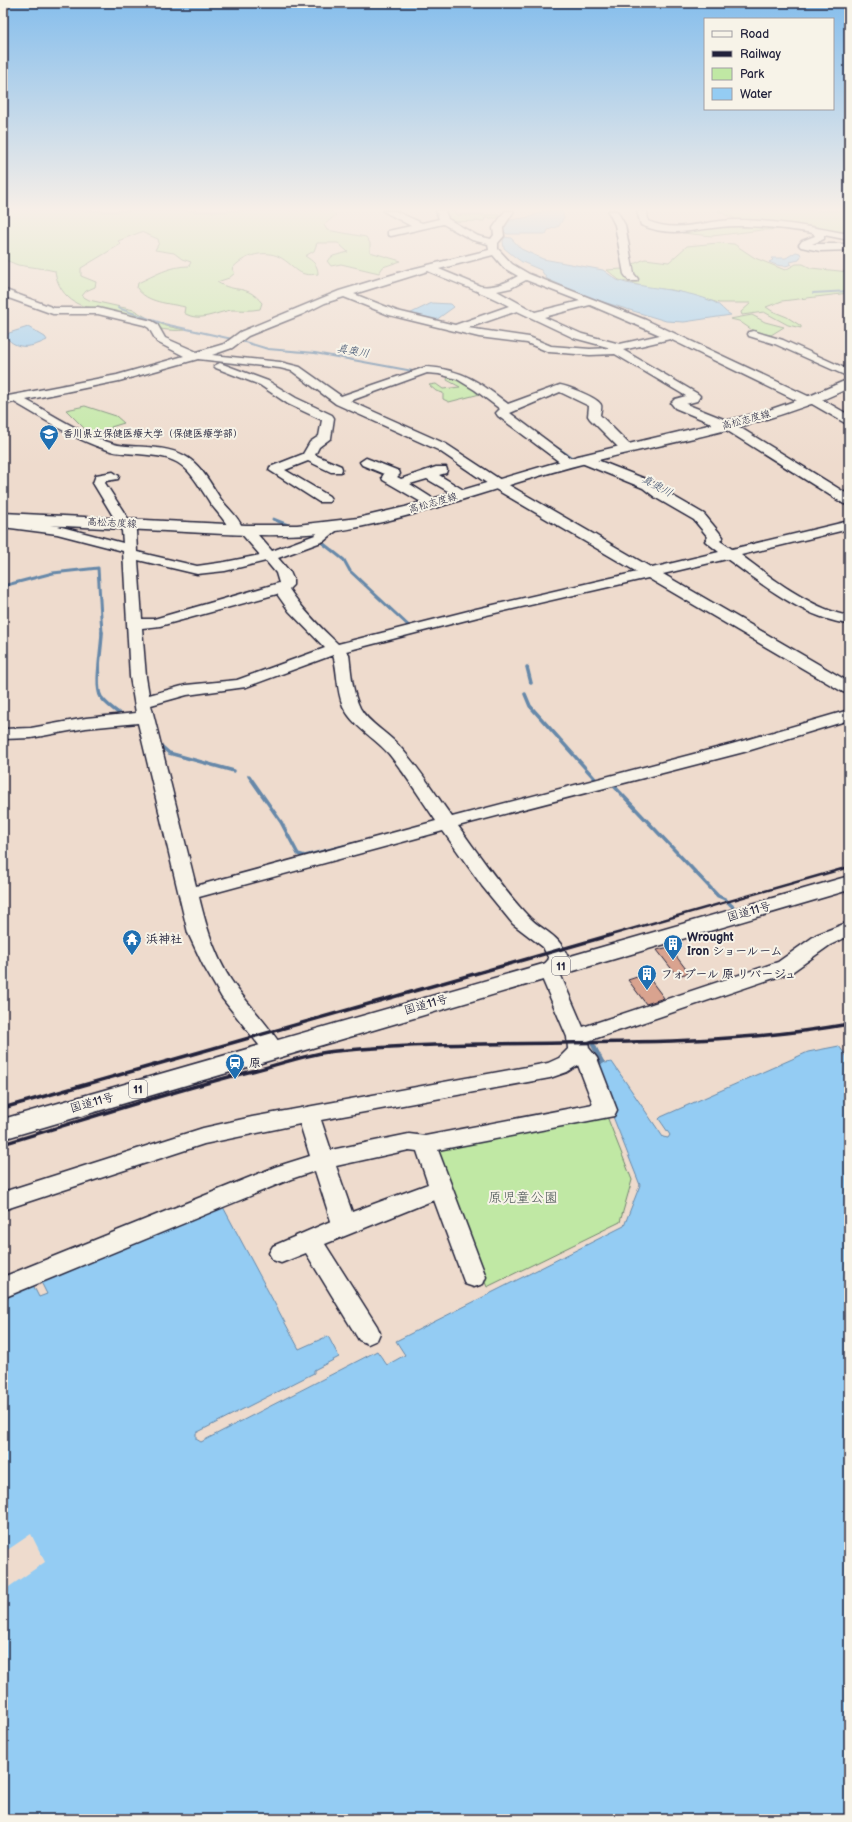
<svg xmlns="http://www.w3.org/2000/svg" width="852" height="1822" viewBox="0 0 852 1822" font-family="'Balsamiq Sans','Klee One',sans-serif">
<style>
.green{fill:#c0e8a4;stroke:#718570}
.water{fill:#94ccf3;stroke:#6688a9}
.pier{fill:#eedbcd}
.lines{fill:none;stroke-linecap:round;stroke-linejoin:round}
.stream-far3{stroke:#6688a9;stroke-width:2}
.stream-far2{stroke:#6688a9;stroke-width:3}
.stream-far1{stroke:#6688a9;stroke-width:3.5}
.stream{stroke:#6688a9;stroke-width:4.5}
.building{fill:#d9a38f;stroke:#22223b}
.minor-casing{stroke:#22223b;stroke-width:3}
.major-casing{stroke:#22223b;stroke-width:3}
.highway-casing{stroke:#22223b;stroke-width:3}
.minor{fill:#f7f3e8;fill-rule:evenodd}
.major{fill:#f7f3e8;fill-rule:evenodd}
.highway{fill:#f7f3e8;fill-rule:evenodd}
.rail-far1{stroke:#22223b;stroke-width:2.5}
.rail{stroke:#22223b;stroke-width:3.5}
.labels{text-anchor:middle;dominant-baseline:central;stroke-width:4;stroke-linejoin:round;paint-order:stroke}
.far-street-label{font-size:10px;fill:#22223b;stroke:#f7f3e8}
.far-poi-label{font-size:10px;font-weight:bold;fill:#22223b;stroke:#f7f3e8;text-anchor:start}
.far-water-label{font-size:11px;font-style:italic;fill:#445572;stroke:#f7f3e8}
.shield{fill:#f7f3e8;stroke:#62616f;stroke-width:1}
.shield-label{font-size:11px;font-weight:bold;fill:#22223b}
.street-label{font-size:12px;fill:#22223b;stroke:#f7f3e8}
.poi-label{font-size:12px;font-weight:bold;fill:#22223b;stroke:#f7f3e8;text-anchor:start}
.near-park-label{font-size:14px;fill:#4a5455;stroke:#f7f3e8}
</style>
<rect width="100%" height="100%" fill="#eedbcd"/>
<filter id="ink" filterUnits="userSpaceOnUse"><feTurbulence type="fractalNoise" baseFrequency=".025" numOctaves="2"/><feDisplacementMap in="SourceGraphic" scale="8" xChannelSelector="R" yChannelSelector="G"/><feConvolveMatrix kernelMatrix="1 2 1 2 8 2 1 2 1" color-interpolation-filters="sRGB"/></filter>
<g filter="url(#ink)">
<g class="green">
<path d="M3,211H331L336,215L324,225L327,230L366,237L370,243V252L401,261L383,267L379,273L341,264L331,266L327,261L333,256L348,252L338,243H317L314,251L305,256C313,261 318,265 318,274C298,277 298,269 283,259C267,248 243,255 232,269L235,273L229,278L217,282C236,294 246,283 262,303L260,309C250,311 242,310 232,310C216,312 200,323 184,313L185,307C168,303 147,303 137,288L138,283C155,275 170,266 189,266L191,262L182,259L174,253L155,250L159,243L158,239L141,232L118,241L121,244L81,268V276L96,282L95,287L86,291L82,296L89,300L134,310L151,320L166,326L185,330C154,333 132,319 103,310C94,307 85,308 76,303C64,296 57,285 55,271C43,268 30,267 18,265C12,263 10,261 3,260Z"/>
<path d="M445,211H451L459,215H501L502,218H485L484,221L447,222Z"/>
<path d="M718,211H849V236L813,226L798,225L791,229L762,230L712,236L682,233L739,221Z"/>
<path d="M718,243L734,244L755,258L785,270L796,264H803L811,268L849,272V293L782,301L766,307L772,311L787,317L801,326V328L788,325L764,312L742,315L741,312L751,303H719L672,290L649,288L619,280L607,270L622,269L645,259L669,262L687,246Z"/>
<path d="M752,315L765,322L784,327L771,335L755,332L739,321L730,319Z"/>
<path d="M428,371L454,375L480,394L449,402L443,399V393L436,391L429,385L436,384L443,389L460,387L447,380L448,376L426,373Z"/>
<path d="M85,406L116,416L124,423L111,427L114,434L98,438L82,432L85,429L66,410Z"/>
<path d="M606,1114L632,1180L620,1222L487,1287L431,1148Z"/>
</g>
<g class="water">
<path d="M544,211H561L564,217L559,226L548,230L546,234H507L503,231L502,225L511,220L530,217Z"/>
<path d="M505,237L511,238L521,249L543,259L603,270L617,280L626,283C655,289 687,290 714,302C721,305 724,312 731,315L684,322L666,321L587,297L547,279L541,270L522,262L515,257L504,248L503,241Z"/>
<path d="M796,252L800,253L801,256L799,260L790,262L791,264C785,268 775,265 769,262L773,260L771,258H786Z"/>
<path d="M432,303L451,304L454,307L436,320L409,314Z"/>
<path d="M28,327L45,337L47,340C33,347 17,351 6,337L9,333Z"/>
<path d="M839,1046L849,1060V1819H3V1299L32,1283L39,1297L47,1294L40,1280L222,1205L299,1349L328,1336L339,1357L314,1370V1373L196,1433V1439L201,1442L377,1351L387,1365L405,1355L396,1341L624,1226L640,1185L593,1066L604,1061L605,1063L612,1062L663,1137L668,1138L670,1135L659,1119L661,1117L808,1052Z"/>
</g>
<path class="pier" d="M31,1534L45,1562L3,1591V1553Z"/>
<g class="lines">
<g class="stream-far3">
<path d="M813,293L849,291"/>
<path d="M118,308L164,324L232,339"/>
<path d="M238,340L268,349L315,353L418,372"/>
</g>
<g class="stream-far2">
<path d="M554,446L572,458"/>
<path d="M273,519L293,527"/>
<path d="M694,520L709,537"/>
<path d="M320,541L344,560L350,571L410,627"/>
<path d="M3,586L53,573L98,568L102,633"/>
</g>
<g class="stream-far1">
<path d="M102,632C102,648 94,686 101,697C106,704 113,709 120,714"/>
<path d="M527,667L531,683"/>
<path d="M525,694L530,706L596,780"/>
<path d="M159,744L169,753L234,771"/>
<path d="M249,776L281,822L298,854L305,856L352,844"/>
<path d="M613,785L718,896L725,899L734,908"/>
</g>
<path class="stream" d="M589,1037L602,1062"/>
</g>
<g class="building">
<path d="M669,947L689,973L677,976L657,950Z"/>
<path d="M646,974L664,998L646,1004L628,980Z"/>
</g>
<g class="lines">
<g class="minor-casing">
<g id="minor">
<path d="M383,211H395L422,223L439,219L436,211H445L448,219L478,236L491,239L494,235L493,228L505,211H514L503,228L504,236L498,243V249L512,264L529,274L646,320L808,396H816L849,415V424L845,423L812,404H804L670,339L623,350L698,394L700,396L697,401L686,404L731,422L849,495V505L844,504L723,428L675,408L671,403L675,399L686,396L615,354L590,355L549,352L527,343L479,337L389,315L344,297L325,303L303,314L248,336L232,348L212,355L280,362L300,367L341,396L426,367C462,369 481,383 508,404L560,385C567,386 599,398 601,405C602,408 600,413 600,415L630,445L632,448L630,451H622L590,419L588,416L589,406L560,392L510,413L573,460L575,463L569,467L565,466L498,416L496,413L500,409L475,390L457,379L439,374L427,373L350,401L446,444L507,484L652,568L719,552L705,541L708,537L694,520L656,498L643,488L579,462L577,459L579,456H587L653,482L666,492L704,514L723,537L720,541L732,549L849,521V529L741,555C770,577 813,610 849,616V624C804,618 763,585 727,559L663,574L849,682V694L843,692L648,578L478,617L346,651L349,654C351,671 352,692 360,708C369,724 387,732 399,746C419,767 435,794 452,817L732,744L849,710V720L744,752L458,826C480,856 501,887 526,914C543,933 559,932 569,960L560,971L561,976L583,1027L778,962L816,935L849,922V936L830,945L792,972L588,1041L589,1048L597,1058L617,1110L614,1116L438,1150L486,1277L483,1284L474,1287L465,1284L434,1200L325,1244L377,1326L380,1333L377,1340L368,1344L359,1340L306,1253L281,1263L273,1260L269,1253L273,1246L331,1221L315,1171L291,1179L3,1298V1277L275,1167L310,1156L300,1124L204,1144L3,1210V1192L203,1128L252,1117L548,1063L559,1058L568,1049L567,1037L541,976L540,969L549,959L543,947L513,924L482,886L443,831L199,897C207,930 217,963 238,990C253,1010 271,1028 283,1049L280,1054L273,1056L266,1054L222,998L203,965L188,933L138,723L86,728L31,738L3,739V729L31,728L86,718L136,713L130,677L123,551L57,534L3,527V519L58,526L123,543L122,531L93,483L96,475L113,472L119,476L118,479L106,481L105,483L136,531L137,552L197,566L225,562L260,555L239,531L233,534L228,533L226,530L228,527C226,521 213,508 209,501C186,465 182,457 138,454C129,453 117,454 108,450C75,440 44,419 14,402L3,405V397L117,375L184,356L157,342L149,328L144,325L98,314H53L3,296V289L54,308H98L152,321L157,324L165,338L197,352L224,344L240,332L339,291L408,270L489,250L488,244L472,240L443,224L391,236L388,235V231L411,226ZM493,255L504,268L518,276C506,283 494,288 480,286L439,269ZM428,271C455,283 483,292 509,306L455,325L397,311L354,294ZM526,280L580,301L535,312L497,291L511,288ZM590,305L660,335L620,344L582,334L544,317ZM517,311L574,338L611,348L590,349L551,346L529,337L468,328ZM198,359L280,368L292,371L336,404L438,450L497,490L637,572L476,609L338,644C320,627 303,610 289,589L293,585V579L290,572L278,558L324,541L336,531L334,524H324L322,529L315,535L272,551L251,527H242C238,516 227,508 220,498C198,463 191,450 147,447C137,446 124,447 114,444C83,435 54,415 26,400L119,381ZM138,560L197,574L225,571L266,561L276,573L279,583L154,619H142ZM277,594L289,611L325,648L237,680L186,685L149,695L146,677L142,628L160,626ZM333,655C338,671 336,689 343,706C353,727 374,737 389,754C406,775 421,799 436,821L196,886L151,705L187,695L246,687ZM578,1065L593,1104L425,1136L409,1134L331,1150L321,1120L550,1078L567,1072ZM409,1150L417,1151L428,1184L352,1212L336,1166Z"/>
<path d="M608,211H617L625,225L634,274L638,279L637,281H629L624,274L615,225Z"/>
<path d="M637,211H647L648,221C677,234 706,220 736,220C774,220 812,227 849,234V240L824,235V239L812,244H849V250L820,251L801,247L799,245L802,241L815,236L813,233C788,229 762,226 737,226C702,226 676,240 641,225Z"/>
<path d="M753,331L783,340L849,370V377L775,344L749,336L748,334L749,332Z"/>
<path d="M220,363L268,381L296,398L332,415L334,418L331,438L319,447L315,455L341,466L342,469L341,472H331L308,461L285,470L329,496L331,499L329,502H319L269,470L270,467L303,454L310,442L319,436L322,420L288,404L260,385L216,368L214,366Z"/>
<path d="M366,458L399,471L400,474L397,477L401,479L436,467H446L447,470L446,473L439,475L470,494L468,497H458L427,479L410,484L440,503L438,506H428L383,480L382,477L384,474L362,465L360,462Z"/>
</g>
</g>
<g class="major-casing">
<path id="major" d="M849,379V388C769,426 679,440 594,461C515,480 439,511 359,527C302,539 243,535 186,532C125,529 64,526 3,523V513L246,525H297L358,518L405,507L578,456L763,412L812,395Z"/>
</g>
<g class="highway-casing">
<path id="highway" d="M849,876V890L3,1139V1119Z"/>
</g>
<use href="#minor" class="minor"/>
<use href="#major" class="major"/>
<use href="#highway" class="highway"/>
<path class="rail-far1" d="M607,936L849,867"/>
<g class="rail">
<path d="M3,1108L611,935"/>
<path d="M3,1144C87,1119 171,1091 256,1070C281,1064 310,1053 336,1051C507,1035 680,1054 849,1024"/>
</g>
</g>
</g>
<linearGradient id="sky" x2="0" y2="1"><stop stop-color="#86beec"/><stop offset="0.45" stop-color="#f7efe8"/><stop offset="1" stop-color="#f7efe8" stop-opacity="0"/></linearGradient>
<rect width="852" height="466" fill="url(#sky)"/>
<defs>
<g id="university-pin" transform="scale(1)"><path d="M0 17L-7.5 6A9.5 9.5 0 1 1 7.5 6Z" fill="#1f6fb2" stroke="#f7f3e8"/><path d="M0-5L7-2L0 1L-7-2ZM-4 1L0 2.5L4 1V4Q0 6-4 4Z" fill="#fff"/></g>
<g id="temple-pin" transform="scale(1)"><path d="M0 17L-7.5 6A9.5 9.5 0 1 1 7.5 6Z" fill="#1f6fb2" stroke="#f7f3e8"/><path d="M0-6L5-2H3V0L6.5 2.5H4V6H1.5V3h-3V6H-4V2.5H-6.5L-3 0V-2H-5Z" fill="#fff"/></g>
<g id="building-pin" transform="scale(1)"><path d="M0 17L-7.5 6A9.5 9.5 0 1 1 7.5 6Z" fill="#1f6fb2" stroke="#f7f3e8"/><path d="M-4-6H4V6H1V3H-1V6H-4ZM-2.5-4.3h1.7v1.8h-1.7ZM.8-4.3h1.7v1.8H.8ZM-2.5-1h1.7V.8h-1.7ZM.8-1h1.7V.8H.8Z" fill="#fff"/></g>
<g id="station-pin" transform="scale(1)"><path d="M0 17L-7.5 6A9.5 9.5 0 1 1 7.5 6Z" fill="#1f6fb2" stroke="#f7f3e8"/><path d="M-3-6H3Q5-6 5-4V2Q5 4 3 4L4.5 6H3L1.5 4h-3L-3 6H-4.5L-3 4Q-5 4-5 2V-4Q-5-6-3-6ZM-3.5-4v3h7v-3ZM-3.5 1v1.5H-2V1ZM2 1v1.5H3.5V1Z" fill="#fff"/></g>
</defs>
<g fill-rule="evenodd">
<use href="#university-pin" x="49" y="434"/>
<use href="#temple-pin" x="132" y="939"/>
<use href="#building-pin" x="673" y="944"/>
<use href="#building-pin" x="647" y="974"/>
<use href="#station-pin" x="235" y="1063"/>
</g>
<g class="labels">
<g class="far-street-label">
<text transform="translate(746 420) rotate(-15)">高松志度線</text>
<text transform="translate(433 503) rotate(-16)">高松志度線</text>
<text transform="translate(112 523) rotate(3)">高松志度線</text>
</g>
<g class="far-poi-label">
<text x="63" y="434">香川県立保健医療大学（保健医療学部）</text>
</g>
<g class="far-water-label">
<text transform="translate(353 351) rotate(10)">真奥川</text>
<text transform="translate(657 486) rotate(28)">真奥川</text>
</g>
<g class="shield">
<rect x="552" y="957" width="18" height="18" rx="3"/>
<rect x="129" y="1080" width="18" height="18" rx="3"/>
</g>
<g class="shield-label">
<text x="561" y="966">11</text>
<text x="138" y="1089">11</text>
</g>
<g class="street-label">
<text transform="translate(749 912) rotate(-16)">国道11号</text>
<text transform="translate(426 1005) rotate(-16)">国道11号</text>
<text transform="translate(92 1103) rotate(-16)">国道11号</text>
</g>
<g class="poi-label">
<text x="687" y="937">Wrought<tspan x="687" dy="14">Iron ショールーム</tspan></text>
<text x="146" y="939">浜神社</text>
<text x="661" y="974">フォブール 原 リバージュ</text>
<text x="249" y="1063">原</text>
</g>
<g class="near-park-label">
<text x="523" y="1197">原児童公園</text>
</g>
</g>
<rect width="852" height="1822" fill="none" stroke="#f7f3e8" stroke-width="16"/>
<rect x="8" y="8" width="836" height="1806" fill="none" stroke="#22223b" stroke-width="1.5" filter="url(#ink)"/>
<rect x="704" y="18" width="130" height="92" fill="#f7f3e8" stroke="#a29fa3"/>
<rect x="712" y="31" width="20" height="6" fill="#f7f3e8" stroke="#a29fa3"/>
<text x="740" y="38" font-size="12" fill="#22223b">Road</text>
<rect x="712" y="51" width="20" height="6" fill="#22223b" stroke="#a29fa3"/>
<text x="740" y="58" font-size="12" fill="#22223b">Railway</text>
<rect x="712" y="68" width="20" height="12" fill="#c0e8a4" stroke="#a29fa3"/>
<text x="740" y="78" font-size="12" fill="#22223b">Park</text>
<rect x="712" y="88" width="20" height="12" fill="#94ccf3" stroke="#a29fa3"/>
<text x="740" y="98" font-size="12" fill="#22223b">Water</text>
</svg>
